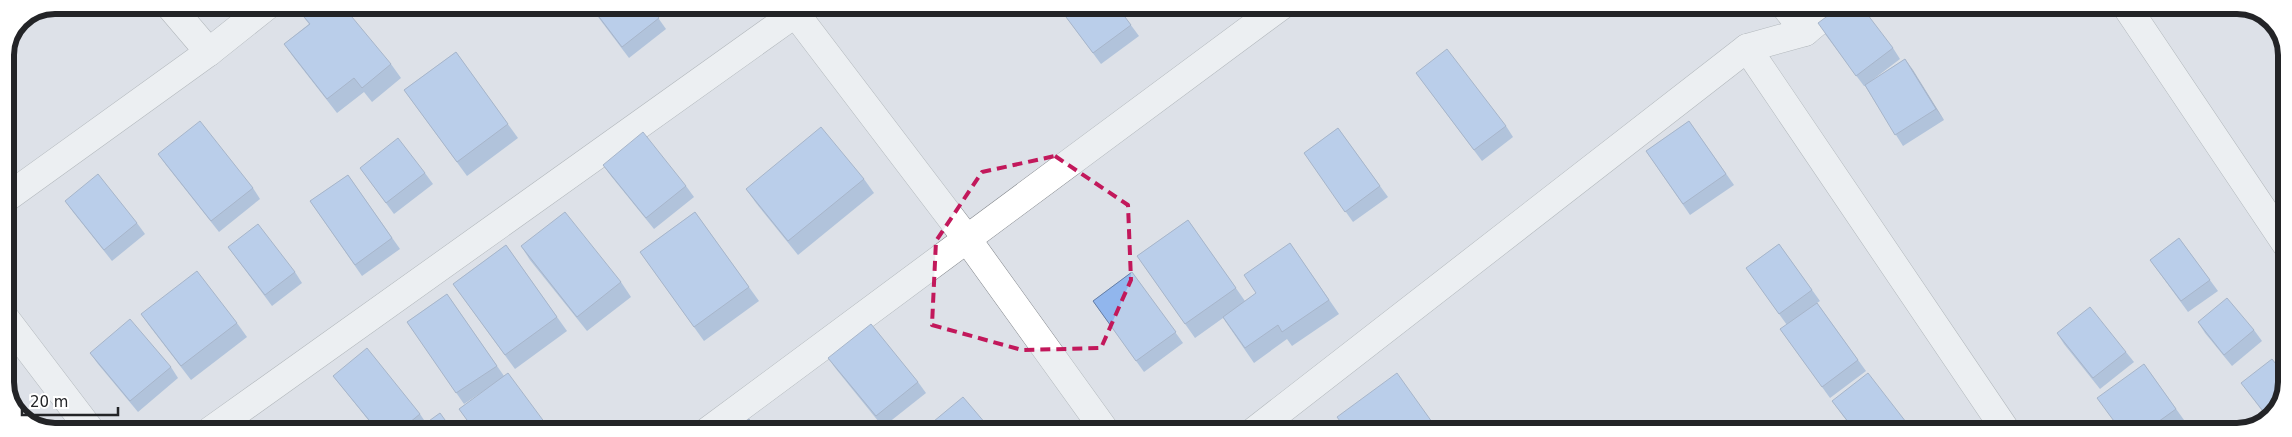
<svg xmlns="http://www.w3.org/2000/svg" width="2292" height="437" viewBox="0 0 2292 437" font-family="'DejaVu Sans',sans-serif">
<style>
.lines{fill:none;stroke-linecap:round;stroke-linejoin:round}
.street-casing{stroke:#82868b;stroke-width:29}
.street{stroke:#fff;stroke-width:28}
.wall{fill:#7d9dcc}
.shaded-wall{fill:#667fa6}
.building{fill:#91b6ed;stroke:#667fa6}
.marked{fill:none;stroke:#c2185b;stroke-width:4;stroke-dasharray:10 6;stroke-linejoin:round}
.rim{fill:none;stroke:#232427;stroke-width:6}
</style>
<rect width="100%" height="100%" fill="#dde1e8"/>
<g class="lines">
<g class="street-casing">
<g id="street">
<path d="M169,5L209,52"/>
<path d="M789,5L967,239L1106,432"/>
<path d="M1785,6L1805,32"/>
<path d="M2126,6L2286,244"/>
<path d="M1747,48L2007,432"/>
<path d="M5,199L209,52L268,5"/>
<path d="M5,318L91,431"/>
<path d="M210,431L807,5"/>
<path d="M708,431L1281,6"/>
<path d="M1253,432L1747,48L1805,32L1836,6"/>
</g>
</g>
<use href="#street" class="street"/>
</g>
<g class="wall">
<path d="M589,5H649L666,29L629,58Z"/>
<path d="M694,5H711L700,13Z"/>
<path d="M1057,5H1116L1139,36L1101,64Z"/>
<path d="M295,6L391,64L401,78L372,102L364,92L337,113L294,58L284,44L309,24Z"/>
<path d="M1825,34L1893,48L1900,59L1871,81L1905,59L1944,120L1903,146L1865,86H1864Z"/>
<path d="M456,52L518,138L467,176L404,90Z"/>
<path d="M1416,73L1506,126L1513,137L1482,161Z"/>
<path d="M5,74L8,78L5,81Z"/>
<path d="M1689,121L1734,185L1690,215L1646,151Z"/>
<path d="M1338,128L1388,197L1353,222L1304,153Z"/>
<path d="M158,154L253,188L260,199L219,232L166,165Z"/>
<path d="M603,165L686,186L694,197L654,229L611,176Z"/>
<path d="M360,168L425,173L433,184L394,214Z"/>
<path d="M348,175L400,249L362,276L310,201Z"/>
<path d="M864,179L874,193L798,255L756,203L746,189Z"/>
<path d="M65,201L137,223L145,234L112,261L73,212Z"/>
<path d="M695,212L759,301L704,341L640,252Z"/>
<path d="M1188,220L1245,301L1256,293L1290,243L1339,314L1292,346L1287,339L1254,363L1223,318L1195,338L1137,256Z"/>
<path d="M2179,238L2218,291L2188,312L2150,260Z"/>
<path d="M1779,244L1820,301L1817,303L1866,371L1830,398L1780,329L1787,325L1746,268Z"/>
<path d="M506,245L567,331L515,369L453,284Z"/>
<path d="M521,246L621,282L631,297L587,331L530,260Z"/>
<path d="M228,247L295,272L302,283L272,306Z"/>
<path d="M1132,272L1183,343L1144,372L1093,301Z"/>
<path d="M447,294L504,376L551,431H475L459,409L488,388L464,404L407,322Z"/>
<path d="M141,314L237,323L247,337L191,380L151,328Z"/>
<path d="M2198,322L2254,330L2262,341L2232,366L2205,333Z"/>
<path d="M2057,333L2126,352L2134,362L2100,389L2064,344Z"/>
<path d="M90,353L171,367L178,378L138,412L98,364Z"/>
<path d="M828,358L918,382L926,393L883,427L836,369Z"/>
<path d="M2144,364L2184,420L2167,432H2122Z"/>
<path d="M333,376L420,414L426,423L453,431H377Z"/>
<path d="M2241,383L2270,420H2269Z"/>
<path d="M1832,401L1906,422L1913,432H1855Z"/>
</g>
<path class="shaded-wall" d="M1905,59L1913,70L1944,120L1936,109Z"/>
<g class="building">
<path d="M295,5H342L391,64L362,88L354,78L327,99L284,44L310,24L295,6Z"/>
<path d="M590,5H649L659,18L622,47Z"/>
<path d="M1057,5H1116L1131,25L1093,53Z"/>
<path d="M1841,6H1861L1893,48L1856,76L1818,23Z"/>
<path d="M1447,49L1506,126L1474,150L1416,73Z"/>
<path d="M456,52L508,124L457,162L404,90Z"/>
<path d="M1905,59L1936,109L1895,135L1865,85Z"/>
<path d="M200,121L253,188L211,221L158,154Z"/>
<path d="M1689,121L1726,174L1683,204L1646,151Z"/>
<path d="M821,127L864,179L788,241L746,189Z"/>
<path d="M1338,128L1380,186L1345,212L1304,153Z"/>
<path d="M643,132L686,186L646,218L603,165Z"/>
<path d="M398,138L425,173L386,203L360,168Z"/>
<path d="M98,174L137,223L104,250L65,201Z"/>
<path d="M348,175L392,238L355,265L310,201Z"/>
<path d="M565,212L621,282L577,317L521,246Z"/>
<path d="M695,212L749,287L694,327L640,252Z"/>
<path d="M1188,220L1236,288L1185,324L1137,256Z"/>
<path d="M258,224L295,272L265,295L228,247Z"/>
<path d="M2179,238L2210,280L2181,301L2150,260Z"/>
<path d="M1290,243L1329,300L1282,332L1278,325L1245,348L1223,317L1256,293L1244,275Z"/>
<path d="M1779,244L1812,290L1779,314L1746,268Z"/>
<path d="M506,245L557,317L505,355L453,284Z"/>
<path d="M197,271L237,323L181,366L141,314Z"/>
<path d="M1132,272L1176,332L1136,361L1093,301Z"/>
<path d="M447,294L497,366L456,393L407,322Z"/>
<path d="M2227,298L2254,330L2224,355L2198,322Z"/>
<path d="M1817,303L1858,360L1822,387L1780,329Z"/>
<path d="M2090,307L2126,352L2093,378L2057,333Z"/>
<path d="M130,319L171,367L130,401L90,353Z"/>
<path d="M871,324L918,382L876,416L828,358Z"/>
<path d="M367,348L420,414L399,431H378L333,376Z"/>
<path d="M2272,359L2286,377V392L2270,420L2241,383Z"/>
<path d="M2144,364L2176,409L2144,432H2122L2097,398Z"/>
<path d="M508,373L551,431H475L459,409Z"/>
<path d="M1397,373L1437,429L1433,432H1348L1337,417Z"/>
<path d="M1868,373L1906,422L1892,432H1856L1832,401Z"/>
<path d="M963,397L992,431H922Z"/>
<path d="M440,413L453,431H415Z"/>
<path d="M749,419L759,431H733Z"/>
<path d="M321,425L325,431H311Z"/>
</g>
<path d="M0 0H2292V437H0ZM1055,156L1128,205L1131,280L1101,348L1022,350L932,325L936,241L982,172Z" fill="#dde1e8" fill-opacity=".55" fill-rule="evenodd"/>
<path class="marked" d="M1055,156L1128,205L1131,280L1101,348L1022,350L932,325L936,241L982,172Z"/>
<path d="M0 0H2292V437H0ZM55 14H2237A41 41 0 0 1 2278 55V382A41 41 0 0 1 2237 423H55A41 41 0 0 1 14 382V55A41 41 0 0 1 55 14Z" fill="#fff" fill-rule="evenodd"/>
<path class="rim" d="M55 14H2237A41 41 0 0 1 2278 55V382A41 41 0 0 1 2237 423H55A41 41 0 0 1 14 382V55A41 41 0 0 1 55 14Z"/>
<path d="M22 407v8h96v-8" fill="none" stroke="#232427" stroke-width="2.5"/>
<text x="30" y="407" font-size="15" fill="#232427" stroke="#ffffff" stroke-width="4" paint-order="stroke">20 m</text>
</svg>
